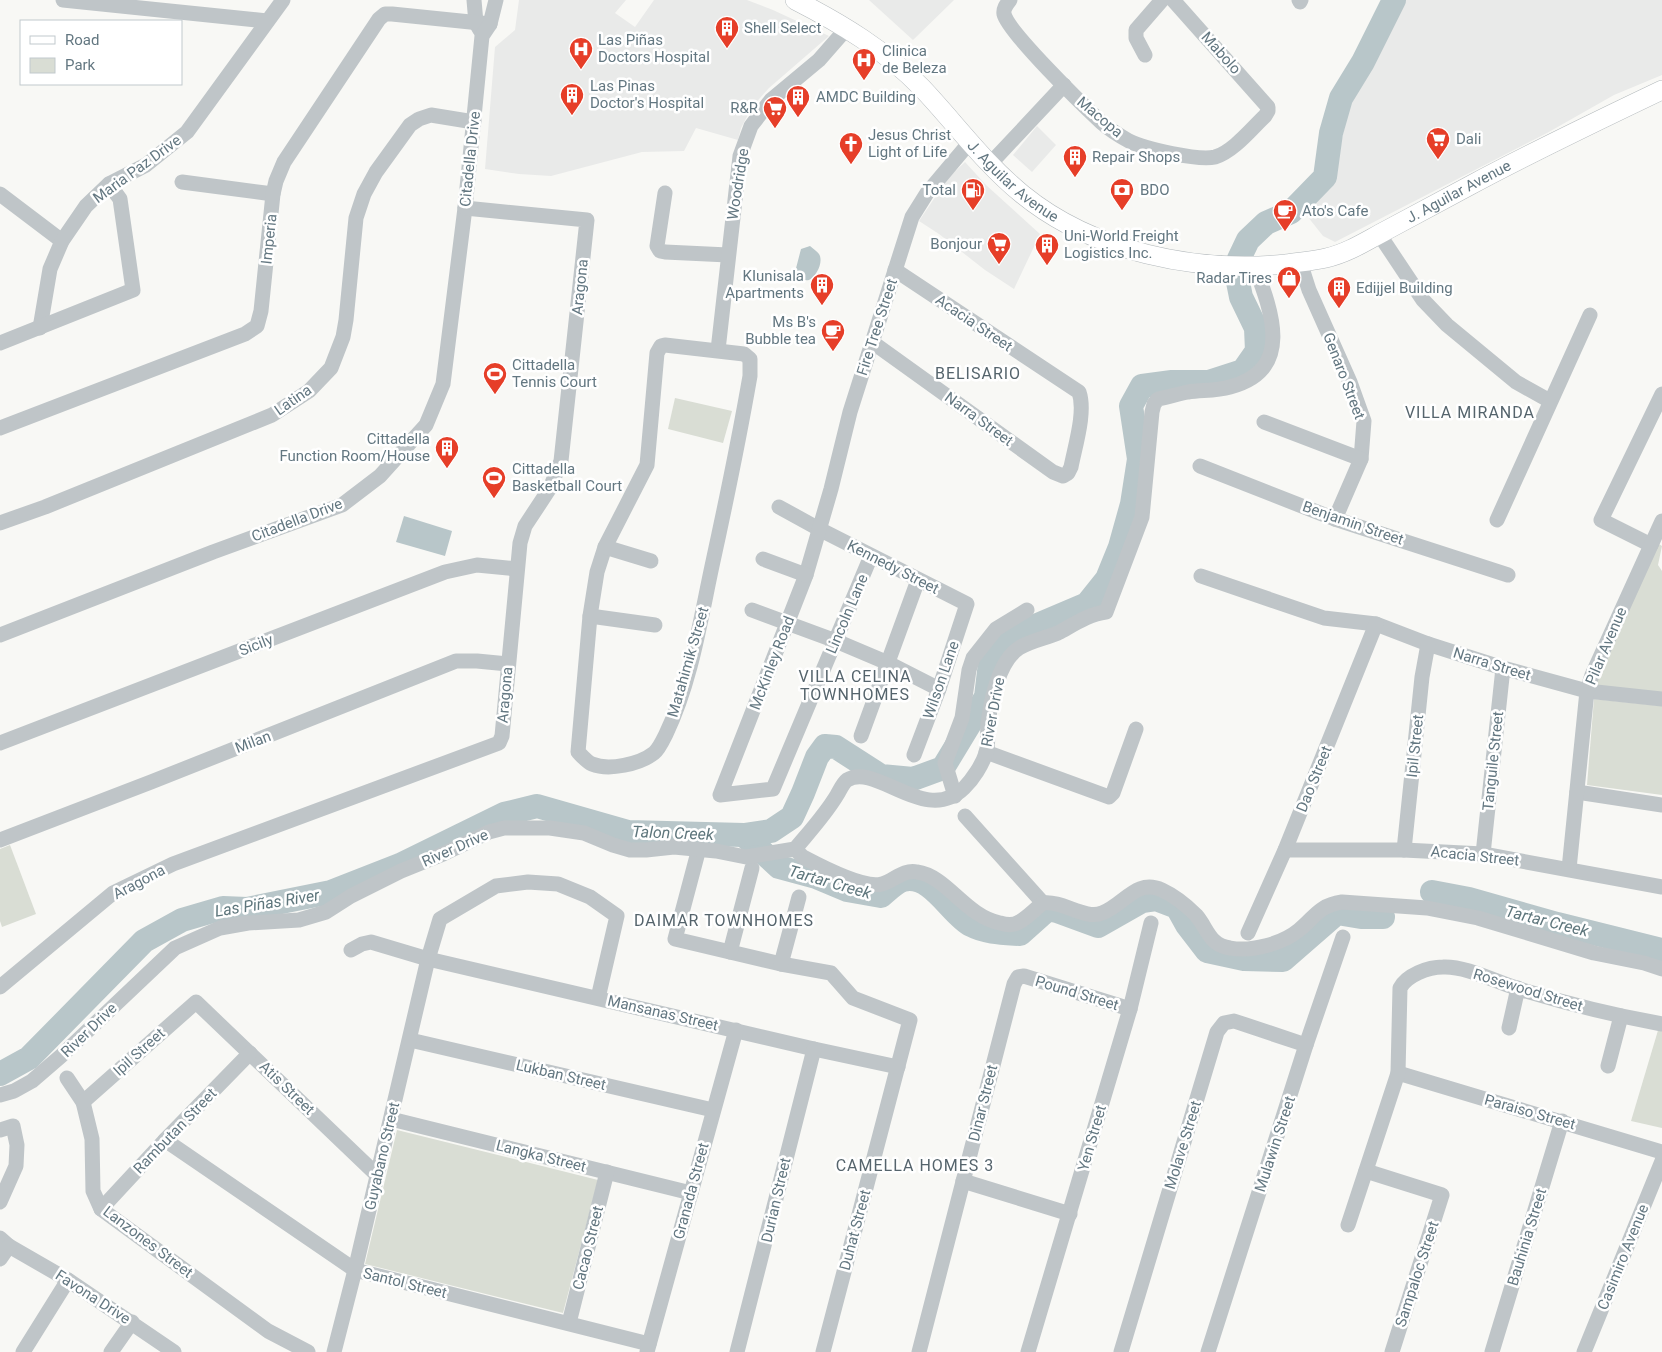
<svg xmlns="http://www.w3.org/2000/svg" width="1662" height="1352" viewBox="0 0 1662 1352" font-family="Roboto,sans-serif">
<style>
.built{fill:#e9eae9}
.green{fill:#d9ddd4}
.water{fill:#b8c6c9}
.lines{fill:none;stroke-linecap:round;stroke-linejoin:round}
.river{stroke:#b8c6c9;stroke-width:24}
.major-casing{stroke:#b3b9bc;stroke-width:20}
.minor{stroke:#bfc5c8;stroke-width:15}
.major{stroke:#fff;stroke-width:19}
.labels{text-anchor:middle;dominant-baseline:central;stroke-width:5;stroke-linejoin:round;paint-order:stroke}
.poi-label{font-size:15px;fill:#637781;stroke:#fff;text-anchor:start}
.street-label{font-size:15px;fill:#637781;stroke:#fff}
.neighbourhood-label{font-size:16px;letter-spacing:1px;fill:#55646c;stroke:#fff}
.water-label{font-size:16px;font-style:italic;fill:#5e767c;stroke:#fff}
</style>
<rect width="100%" height="100%" fill="#f8f8f5"/>
<g class="built">
<path d="M519,0H626L615,13L635,27L654,0H747L773,10L829,36L769,88L752,107L741,128L738,140L696,128L684,151L642,152L551,176L519,174L485,169L495,47L515,30Z"/>
<path d="M869,0H954L913,40Z"/>
<path d="M1403,0H1662V75L1614,95L1547,133L1335,242L1323,236L1304,212L1331,183L1352,97L1375,44Z"/>
<path d="M1037,126L1056,145L1032,172L1013,155Z"/>
<path d="M965,162L986,185L1040,234L1014,289L985,270L939,234L919,221L948,178Z"/>
</g>
<g class="green">
<path d="M675,398L732,411L723,443L668,429Z"/>
<path d="M1657,543L1662,546L1658,565L1662,571V694L1593,686Z"/>
<path d="M1594,699L1662,706V795L1587,785Z"/>
<path d="M10,845L36,914L2,927L0,921V849Z"/>
<path d="M1659,1027H1662V1128L1631,1121Z"/>
<path d="M397,1130L598,1180L563,1313L365,1264Z"/>
</g>
<g class="water">
<path d="M810,246C813,249 817,251 819,254C824,262 816,277 809,280C805,281 800,279 796,278L794,276L801,249Z"/>
<path d="M404,516L452,531L445,556L396,542Z"/>
</g>
<g class="lines">
<g class="river">
<path d="M747,838L779,867L816,877L847,890L881,896C887,891 896,882 903,880C931,872 951,915 971,925C986,933 1003,933 1020,934L1048,909L1057,911L1098,926L1142,901L1156,899L1177,907L1187,925L1207,951L1244,959L1283,960L1337,913L1361,917H1383"/>
<path d="M1432,892L1469,899L1557,924L1662,950"/>
<path d="M0,1074L29,1058L144,941L182,920L223,908L247,909L331,892L400,865L504,814L537,806L628,832L744,835L771,831L792,817L803,793L817,757L825,746L836,747L881,776L913,779L943,768L986,697L990,663L999,645L1021,632L1087,604L1107,579L1120,547L1132,504L1139,459L1131,406L1142,386L1172,382H1209L1243,371L1257,351L1256,328L1241,297L1237,277L1239,259L1248,240L1266,223L1291,212L1325,177L1331,133L1341,98L1363,62L1394,0"/>
</g>
<g class="major-casing">
<g id="major">
<path id="s1" d="M795,0C842,24 885,50 922,88C955,123 984,163 1022,194C1093,252 1196,273 1286,264C1299,262 1313,261 1326,258C1348,253 1366,241 1385,231C1413,216 1441,201 1469,186C1532,152 1597,121 1662,90"/>
</g>
</g>
<g class="minor">
<path d="M63,0L267,21"/>
<path d="M474,0L476,23L480,30"/>
<path d="M1010,0C1007,4 1003,8 1004,14C1008,32 1084,106 1101,122C1109,129 1120,136 1129,141C1145,149 1199,161 1215,157C1233,152 1252,128 1265,116L1268,111V107L1173,0"/>
<path d="M1299,0L1300,2L1301,0"/>
<path d="M1145,55L1136,38V30L1162,0"/>
<path d="M990,164L1064,85"/>
<path d="M182,182L273,194"/>
<path d="M665,193L657,246L660,251L665,252L728,255"/>
<path d="M0,194L62,241"/>
<path d="M1379,234L1423,300L1447,325L1516,382L1550,401"/>
<path d="M1300,262L1309,290L1350,382L1364,421L1361,459L1335,519"/>
<path d="M40,328L50,269L62,241L86,206L109,184L146,165L187,132L283,0"/>
<path d="M872,342L1053,472L1063,476L1068,473L1071,467C1075,446 1086,412 1079,392L895,270"/>
<path d="M0,343L133,290L120,199L109,184"/>
<path d="M665,345L744,354L750,359V376C739,439 726,502 712,566C700,622 691,682 666,734C663,740 659,749 654,753C640,764 609,771 592,764C587,762 582,756 578,752L590,616L597,572L605,547L647,465L657,353L661,346Z"/>
<path d="M718,350L740,156L751,126L771,100L819,60L847,28"/>
<path d="M1264,422L1361,459"/>
<path d="M0,428L245,334L257,326L261,311L273,194L276,181L284,162L379,19L385,14H392L490,24"/>
<path d="M1200,466L1335,519L1508,575"/>
<path d="M779,507L819,529L967,604L939,689L914,755"/>
<path d="M1497,520L1590,315"/>
<path d="M0,523L45,507L272,415L309,391L331,368L343,337L346,320L356,218L364,194L376,172L410,125L419,119L431,115L474,122"/>
<path d="M1651,545L1601,520L1662,394"/>
<path d="M605,547L651,561"/>
<path d="M871,556L773,789L720,795L806,575L831,489L850,412L912,217L927,193L970,142"/>
<path d="M763,559L806,575"/>
<path d="M1201,576L1324,618L1376,624L1428,644L1503,668L1587,691L1662,699"/>
<path d="M752,610L836,641L888,663L939,689"/>
<path d="M590,616L655,625"/>
<path d="M0,635L213,552L342,505L380,476L426,425L443,384L465,208L482,36L490,24L496,0"/>
<path d="M861,736L918,580"/>
<path d="M0,743L445,572L477,565L517,569"/>
<path d="M986,752L1109,797L1113,793L1136,729"/>
<path d="M1577,792L1662,805"/>
<path d="M955,796L945,763L962,718L969,670L973,658L996,629L1027,610"/>
<path d="M965,816L1043,903"/>
<path d="M0,840L151,782L456,661H477L508,664"/>
<path d="M795,849L803,857C820,866 864,889 882,884C894,881 903,869 917,872C947,876 965,916 1000,923C1007,925 1013,926 1019,922C1027,918 1035,909 1043,903C1062,900 1085,920 1102,913C1124,905 1136,878 1162,890C1175,896 1186,905 1196,915C1208,929 1209,945 1230,948C1251,952 1282,944 1299,930C1316,916 1318,906 1342,902L1427,908L1478,918L1594,953L1644,963L1662,969"/>
<path d="M1285,850H1404L1483,854L1662,887"/>
<path d="M1404,850L1422,677L1428,644"/>
<path d="M1483,854L1503,668"/>
<path d="M697,856L675,939L781,964L831,973L853,998L910,1020L823,1352"/>
<path d="M1569,869L1587,691L1592,675L1662,521"/>
<path d="M1248,933L1285,850L1376,624"/>
<path d="M351,950L362,944L371,942L428,959L814,1049L898,1067"/>
<path d="M730,952L752,868"/>
<path d="M781,964L799,897"/>
<path d="M0,987L113,893L173,864L499,743L502,736L520,543L525,526L550,488L561,461L587,220L465,208"/>
<path d="M1509,1028L1518,988"/>
<path d="M410,1040L713,1110"/>
<path d="M1608,1066L1621,1016"/>
<path d="M1398,1073L1662,1152"/>
<path d="M67,1078L83,1102L92,1139L93,1191L101,1209L268,1331L308,1352"/>
<path d="M0,1095L14,1091L32,1081L61,1056L175,948L220,928L248,923L299,920L326,912L351,896L401,871L443,854L489,832L504,828H550L584,833L613,845L630,850H646L674,847L716,851L746,857L795,849C810,831 825,815 837,795C840,790 843,783 847,780C877,762 925,826 964,788C973,779 982,765 986,753C989,744 987,732 988,723C991,700 999,661 1019,648C1030,641 1046,638 1058,633C1073,625 1089,614 1106,612L1142,517L1152,412L1154,404L1158,399C1168,397 1178,394 1188,392C1202,390 1216,391 1230,387C1294,370 1272,312 1255,267"/>
<path d="M83,1102L196,1002L377,1175"/>
<path d="M391,1119L691,1193"/>
<path d="M0,1130L13,1126L17,1145L16,1166L0,1202"/>
<path d="M165,1140L355,1270L649,1344"/>
<path d="M1366,1171L1442,1195L1392,1352"/>
<path d="M963,1181L1070,1214"/>
<path d="M101,1209L165,1140L250,1053"/>
<path d="M1348,1225L1398,1073L1400,988C1407,975 1428,967 1443,967C1466,966 1494,981 1516,988C1564,1003 1613,1015 1662,1024"/>
<path d="M0,1238L9,1246L68,1280L174,1352"/>
<path d="M0,1259L9,1246"/>
<path d="M569,1323L607,1172"/>
<path d="M23,1352L68,1280"/>
<path d="M111,1352L132,1322"/>
<path d="M334,1352L355,1270L428,959L440,919L496,886L528,882L558,884L590,897L617,916L598,998"/>
<path d="M647,1352L736,1030"/>
<path d="M737,1352L814,1049"/>
<path d="M919,1352L1014,984L1018,977L1024,976L1130,1009"/>
<path d="M1028,1352L1130,1009L1151,923"/>
<path d="M1121,1352L1217,1032L1224,1023L1234,1021L1306,1045"/>
<path d="M1208,1352L1306,1045L1343,937"/>
<path d="M1492,1352L1562,1121"/>
<path d="M1584,1352L1662,1161"/>
</g>
<use href="#major" class="major"/>
</g>
<defs>
<g id="building-pin" transform="scale(1.25)"><path d="M0 17L-7.5 6A9.5 9.5 0 1 1 7.5 6Z" fill="#e63e28" stroke="#fff"/><path d="M-4-6H4V6H1V3H-1V6H-4ZM-2.5-4.3h1.7v1.8h-1.7ZM.8-4.3h1.7v1.8H.8ZM-2.5-1h1.7V.8h-1.7ZM.8-1h1.7V.8H.8Z" fill="#fff"/></g>
<g id="hospital-pin" transform="scale(1.25)"><path d="M0 17L-7.5 6A9.5 9.5 0 1 1 7.5 6Z" fill="#e63e28" stroke="#fff"/><path d="M-5-5h3v3.5h4V-5h3V5h-3V1.5h-4V5h-3Z" fill="#fff"/></g>
<g id="supermarket-pin" transform="scale(1.25)"><path d="M0 17L-7.5 6A9.5 9.5 0 1 1 7.5 6Z" fill="#e63e28" stroke="#fff"/><path d="M-6-5.5h2.5l.6 2H6L4.5 2H-2.5L-4.4-4H-6ZM-1.5 3.2a1.3 1.3 0 1 0 .1 0ZM3 3.2a1.3 1.3 0 1 0 .1 0Z" fill="#fff"/></g>
<g id="church-pin" transform="scale(1.25)"><path d="M0 17L-7.5 6A9.5 9.5 0 1 1 7.5 6Z" fill="#e63e28" stroke="#fff"/><path d="M-1.2-6h2.4v3.5h3.3v2.4h-3.3V6h-2.4V-.1h-3.3v-2.4h3.3Z" fill="#fff"/></g>
<g id="fuel-pin" transform="scale(1.25)"><path d="M0 17L-7.5 6A9.5 9.5 0 1 1 7.5 6Z" fill="#e63e28" stroke="#fff"/><path d="M-5.5-6h7V0h2V4h1.3V-2.5L3-4.5l.8-.8L6-3V5H2.5V1h-1V6h-7ZM-4.2-4.7v3.2H.2V-4.7Z" fill="#fff"/></g>
<g id="bank-pin" transform="scale(1.25)"><path d="M0 17L-7.5 6A9.5 9.5 0 1 1 7.5 6Z" fill="#e63e28" stroke="#fff"/><path d="M-6-4H6V4H-6ZM0-2.3a2.3 2.3 0 1 0 0 4.6a2.3 2.3 0 1 0 0-4.6Z" fill="#fff"/></g>
<g id="cafe-pin" transform="scale(1.25)"><path d="M0 17L-7.5 6A9.5 9.5 0 1 1 7.5 6Z" fill="#e63e28" stroke="#fff"/><path d="M-5.5-4.5H6V0H3Q3 3.5 0 3.5H-2.5Q-5.5 3.5-5.5 0ZM3-3.2v2h1.7v-2ZM-6 4.5H4V6H-6Z" fill="#fff"/></g>
<g id="shop-pin" transform="scale(1.25)"><path d="M0 17L-7.5 6A9.5 9.5 0 1 1 7.5 6Z" fill="#e63e28" stroke="#fff"/><path d="M-5-2.5h2.3a2.7 3.5 0 0 1 5.4 0H5L5.5 6h-11ZM-1.5-2.5h3a1.5 2.3 0 0 0-3 0Z" fill="#fff"/></g>
<g id="stadium-pin" transform="scale(1.25)"><path d="M0 17L-7.5 6A9.5 9.5 0 1 1 7.5 6Z" fill="#e63e28" stroke="#fff"/><path d="M0-5a6.5 5 0 1 0 0 10a6.5 5 0 1 0 0-10ZM-3.5-1.8h7v3.6h-7Z" fill="#fff"/></g>
</defs>
<g fill-rule="evenodd">
<use href="#building-pin" x="727" y="28"/>
<use href="#hospital-pin" x="581" y="49"/>
<use href="#hospital-pin" x="864" y="60"/>
<use href="#building-pin" x="572" y="95"/>
<use href="#building-pin" x="798" y="97"/>
<use href="#supermarket-pin" x="775" y="108"/>
<use href="#supermarket-pin" x="1438" y="139"/>
<use href="#church-pin" x="851" y="144"/>
<use href="#building-pin" x="1075" y="157"/>
<use href="#fuel-pin" x="973" y="190"/>
<use href="#bank-pin" x="1122" y="190"/>
<use href="#cafe-pin" x="1285" y="211"/>
<use href="#supermarket-pin" x="999" y="244"/>
<use href="#building-pin" x="1047" y="245"/>
<use href="#shop-pin" x="1289" y="278"/>
<use href="#building-pin" x="822" y="285"/>
<use href="#building-pin" x="1339" y="288"/>
<use href="#cafe-pin" x="833" y="331"/>
<use href="#stadium-pin" x="495" y="374"/>
<use href="#building-pin" x="447" y="448"/>
<use href="#stadium-pin" x="494" y="478"/>
</g>
<g class="labels">
<g class="poi-label">
<text x="744" y="28">Shell Select</text>
<text x="598" y="40">Las Piñas<tspan x="598" dy="17">Doctors Hospital</tspan></text>
<text x="882" y="51">Clinica<tspan x="882" dy="17">de Beleza</tspan></text>
<text x="590" y="86">Las Pinas<tspan x="590" dy="17">Doctor's Hospital</tspan></text>
<text x="816" y="97">AMDC Building</text>
<text x="758" y="108" text-anchor="end">R&amp;R</text>
<text x="868" y="135">Jesus Christ<tspan x="868" dy="17">Light of Life</tspan></text>
<text x="1456" y="139">Dali</text>
<text x="1092" y="157">Repair Shops</text>
<text x="956" y="190" text-anchor="end">Total</text>
<text x="1140" y="190">BDO</text>
<text x="1302" y="211">Ato's Cafe</text>
<text x="1064" y="236">Uni-World Freight<tspan x="1064" dy="17">Logistics Inc.</tspan></text>
<text x="982" y="244" text-anchor="end">Bonjour</text>
<text x="804" y="276" text-anchor="end">KIunisala<tspan x="804" dy="17">Apartments</tspan></text>
<text x="1272" y="278" text-anchor="end">Radar Tires</text>
<text x="1356" y="288">Edijjel Building</text>
<text x="816" y="322" text-anchor="end">Ms B's<tspan x="816" dy="17">Bubble tea</tspan></text>
<text x="512" y="365">Cittadella<tspan x="512" dy="17">Tennis Court</tspan></text>
<text x="430" y="439" text-anchor="end">Cittadella<tspan x="430" dy="17">Function Room/House</tspan></text>
<text x="512" y="469">Cittadella<tspan x="512" dy="17">Basketball Court</tspan></text>
</g>
<g class="street-label">
<text transform="translate(1221 53) rotate(48)">Mabolo</text>
<text transform="translate(1100 117) rotate(40)">Macopa</text>
<text transform="translate(470 159) rotate(-84)">Citadella Drive</text>
<text transform="translate(137 169) rotate(-36)">Maria Paz Drive</text>
<text stroke="none"><textPath href="#s1" startOffset="286">J. Aguilar Avenue</textPath></text>
<text transform="translate(738 184) rotate(-81)">Woodridge</text>
<text stroke="none"><textPath href="#s1" startOffset="770">J. Aguilar Avenue</textPath></text>
<text transform="translate(269 239) rotate(-84)">Imperia</text>
<text transform="translate(580 287) rotate(-84)">Aragona</text>
<text transform="translate(974 323) rotate(34)">Acacia Street</text>
<text transform="translate(877 327) rotate(-72)">Fire Tree Street</text>
<text transform="translate(1344 376) rotate(69)">Genaro Street</text>
<text transform="translate(293 400) rotate(-35)">Latina</text>
<text transform="translate(979 419) rotate(36)">Narra Street</text>
<text transform="translate(297 520) rotate(-21)">Citadella Drive</text>
<text transform="translate(1353 523) rotate(19)">Benjamin Street</text>
<text transform="translate(893 567) rotate(27)">Kennedy Street</text>
<text transform="translate(847 614) rotate(-67)">Lincoln Lane</text>
<text transform="translate(256 645) rotate(-21)">Sicily</text>
<text transform="translate(1606 646) rotate(-67)">Pilar Avenue</text>
<text transform="translate(688 662) rotate(-74)">Matahimik Street</text>
<text transform="translate(772 663) rotate(-69)">McKinley Road</text>
<text transform="translate(1492 664) rotate(17)">Narra Street</text>
<text transform="translate(941 680) rotate(-71)">Wilson Lane</text>
<text transform="translate(505 695) rotate(-85)">Aragona</text>
<text transform="translate(993 712) rotate(-79)">River Drive</text>
<text transform="translate(253 742) rotate(-21)">Milan</text>
<text transform="translate(1415 746) rotate(-84)">Ipil Street</text>
<text transform="translate(1493 761) rotate(-84)">Tanguile Street</text>
<text transform="translate(1314 779) rotate(-68)">Dao Street</text>
<text transform="translate(455 848) rotate(-24)">River Drive</text>
<text transform="translate(1475 856) rotate(6)">Acacia Street</text>
<text transform="translate(139 882) rotate(-28)">Aragona</text>
<text transform="translate(1528 990) rotate(17)">Rosewood Street</text>
<text transform="translate(1077 993) rotate(17)">Pound Street</text>
<text transform="translate(663 1013) rotate(13)">Mansanas Street</text>
<text transform="translate(89 1030) rotate(-44)">River Drive</text>
<text transform="translate(139 1052) rotate(-42)">Ipil Street</text>
<text transform="translate(561 1075) rotate(13)">Lukban Street</text>
<text transform="translate(287 1088) rotate(44)">Atis Street</text>
<text transform="translate(983 1103) rotate(-76)">Dinar Street</text>
<text transform="translate(1530 1112) rotate(16)">Paraiso Street</text>
<text transform="translate(175 1131) rotate(-46)">Rambutan Street</text>
<text transform="translate(1092 1138) rotate(-74)">Yen Street</text>
<text transform="translate(1275 1144) rotate(-72)">Mulawin Street</text>
<text transform="translate(1183 1145) rotate(-73)">Molave Street</text>
<text transform="translate(382 1156) rotate(-77)">Guyabano Street</text>
<text transform="translate(541 1156) rotate(14)">Langka Street</text>
<text transform="translate(691 1191) rotate(-75)">Granada Street</text>
<text transform="translate(776 1200) rotate(-77)">Durian Street</text>
<text transform="translate(855 1230) rotate(-75)">Duhat Street</text>
<text transform="translate(1527 1237) rotate(-73)">Bauhinia Street</text>
<text transform="translate(148 1242) rotate(37)">Lanzones Street</text>
<text transform="translate(588 1248) rotate(-76)">Cacao Street</text>
<text transform="translate(1623 1257) rotate(-68)">Casimiro Avenue</text>
<text transform="translate(1417 1274) rotate(-72)">Sampaloc Street</text>
<text transform="translate(405 1283) rotate(14)">Santol Street</text>
<text transform="translate(93 1297) rotate(33)">Favona Drive</text>
</g>
<g class="neighbourhood-label">
<text x="978" y="373">BELISARIO</text>
<text x="1470" y="412">VILLA MIRANDA</text>
<text x="855" y="676">VILLA CELINA<tspan x="855" dy="18">TOWNHOMES</tspan></text>
<text x="724" y="920">DAIMAR TOWNHOMES</text>
<text x="915" y="1165">CAMELLA HOMES 3</text>
</g>
<g class="water-label">
<text transform="translate(673 833) rotate(2)">Talon Creek</text>
<text transform="translate(830 882) rotate(16)">Tartar Creek</text>
<text transform="translate(267 903) rotate(-9)">Las Piñas River</text>
<text transform="translate(1547 921) rotate(14)">Tartar Creek</text>
</g>
</g>
<rect x="20" y="20" width="162" height="65" fill="#ffffff" stroke="#c1c9cd"/>
<rect x="30" y="36" width="25" height="8" fill="#ffffff" stroke="#c1c9cd"/>
<text x="65" y="45" font-size="15" fill="#637781">Road</text>
<rect x="30" y="58" width="25" height="15" fill="#d9ddd4" stroke="#c1c9cd"/>
<text x="65" y="70" font-size="15" fill="#637781">Park</text>
</svg>
